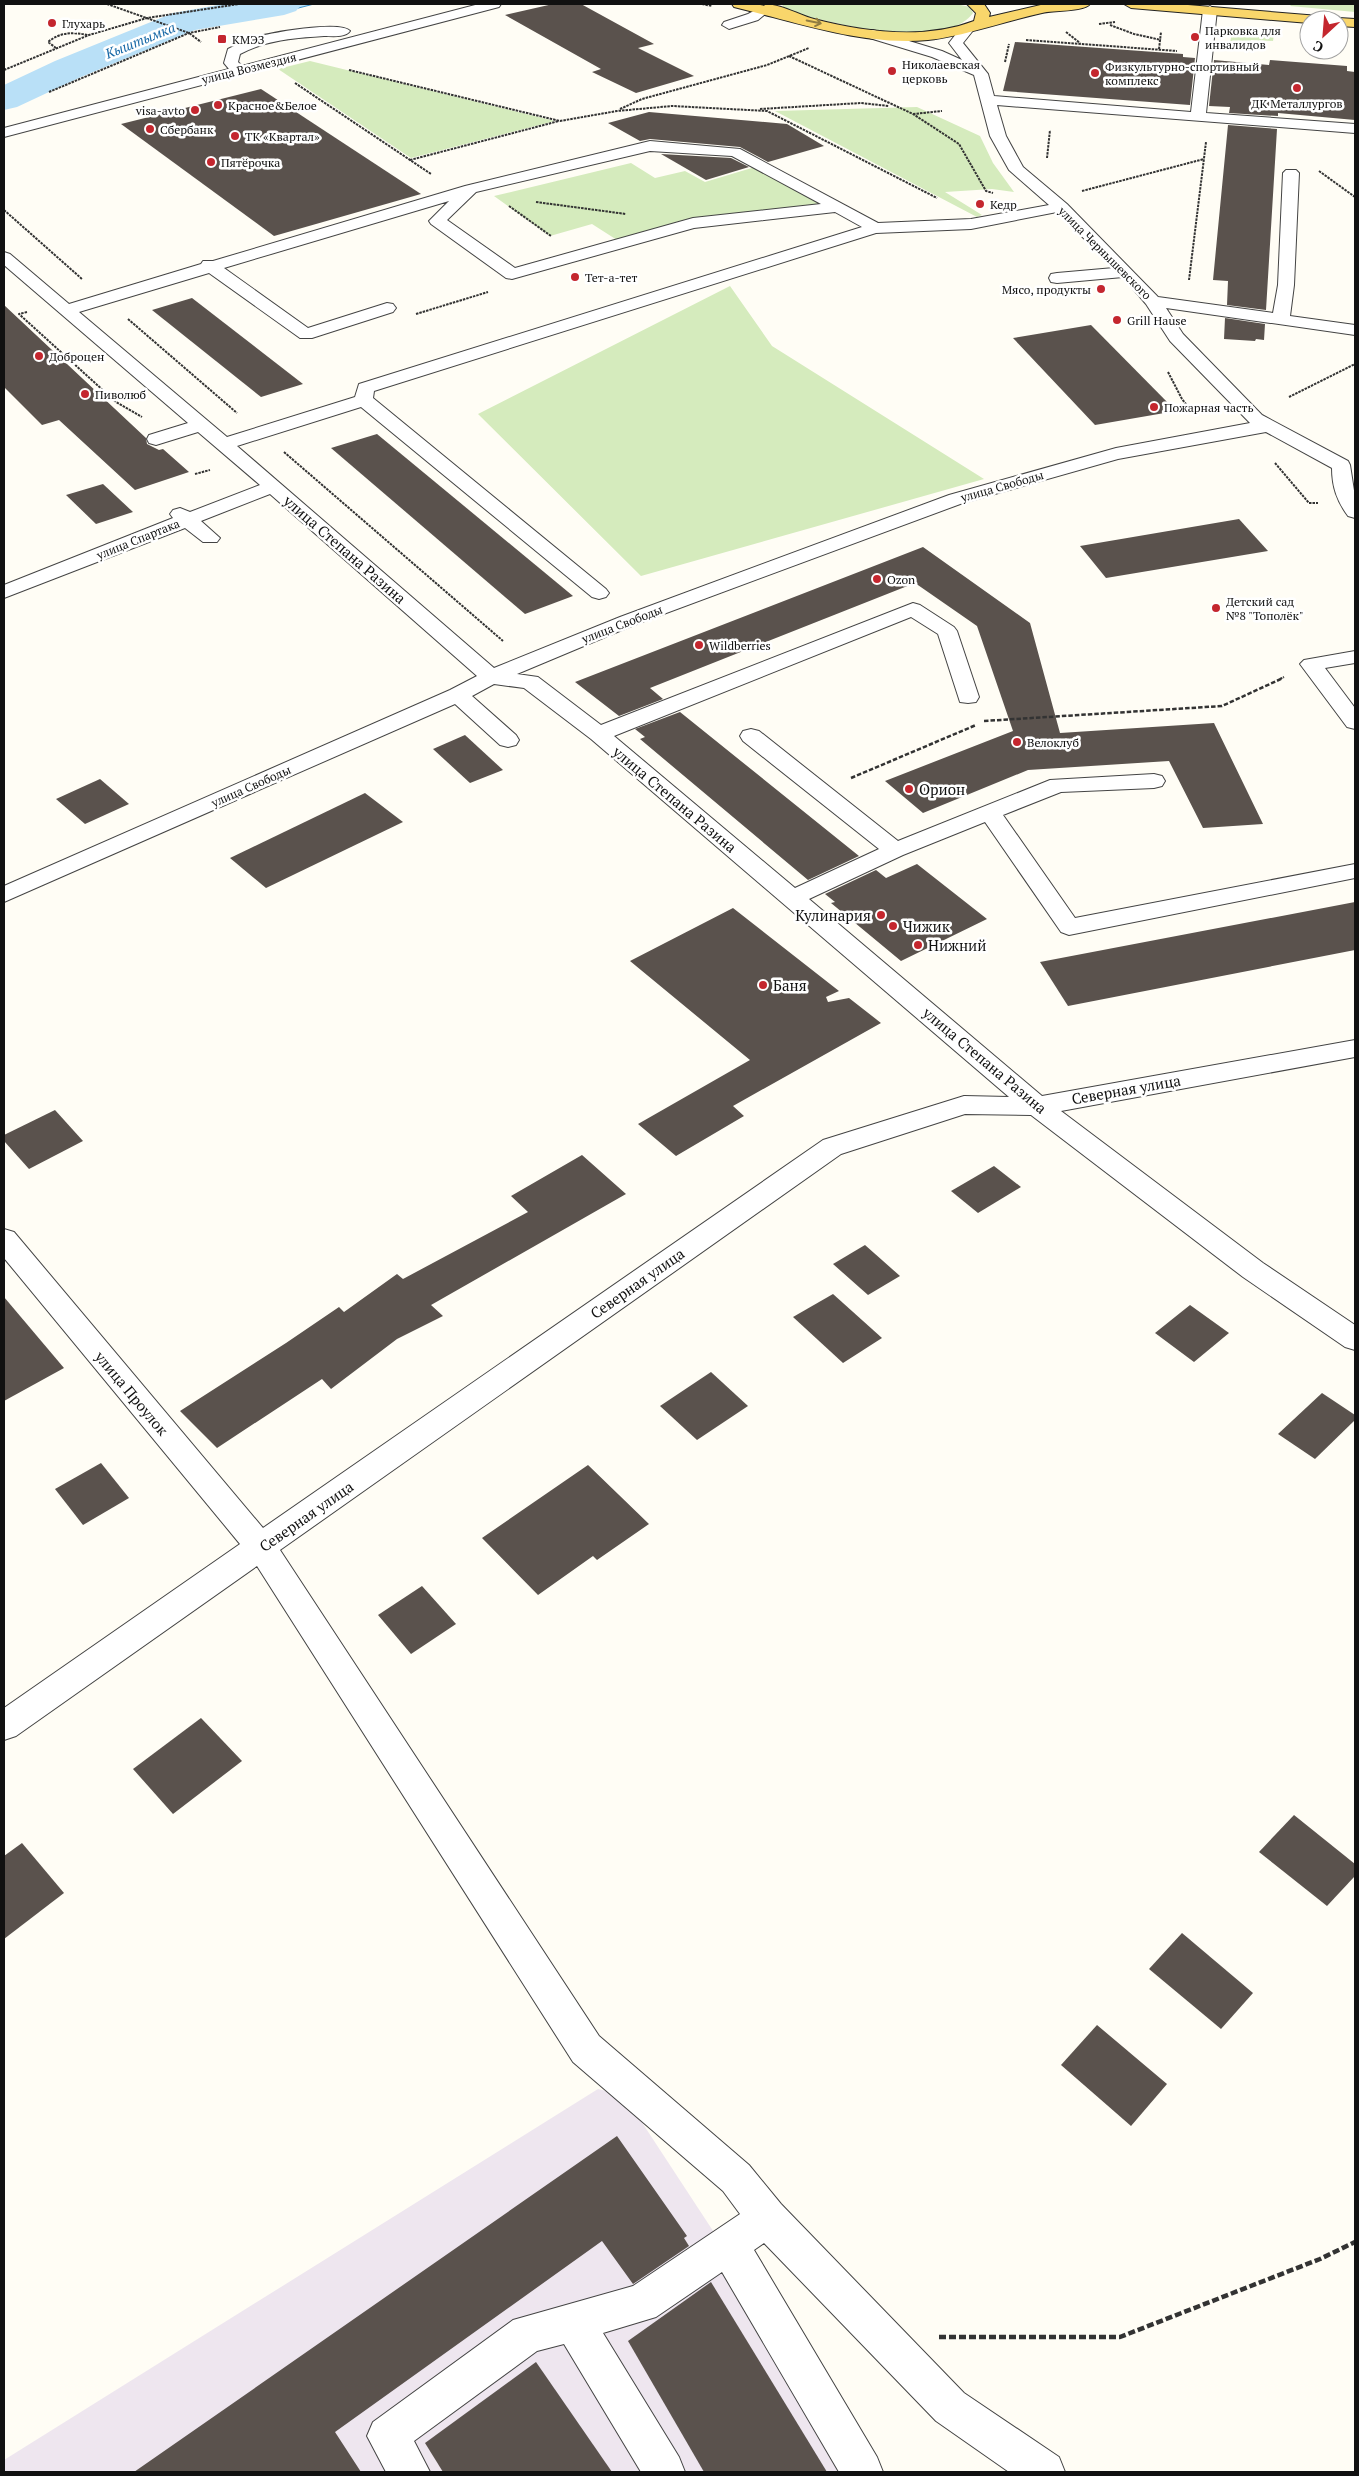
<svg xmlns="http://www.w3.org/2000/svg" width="1359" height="2476" viewBox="0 0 1359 2476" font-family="'PT Serif',serif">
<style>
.industrial{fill:#eee6ef}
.green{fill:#d5ebbd}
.water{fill:#b9e0f7;stroke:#3f96cf}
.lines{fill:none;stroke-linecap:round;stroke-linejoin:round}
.river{fill:#b9e0f7;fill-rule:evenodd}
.building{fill:#5a524d}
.minor-casing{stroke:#444;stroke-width:2}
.major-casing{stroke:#222;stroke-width:2}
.path-far2{stroke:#333;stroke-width:2;stroke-dasharray:2.5 1;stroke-linecap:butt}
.path-far1{stroke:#333;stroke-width:2.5;stroke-dasharray:4.5 2;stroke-linecap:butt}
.path{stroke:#333;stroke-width:4.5;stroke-dasharray:7 3;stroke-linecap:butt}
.minor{fill:#fff;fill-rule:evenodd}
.major{fill:#f9d66b;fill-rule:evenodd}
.oneway{stroke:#917d42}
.poi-dot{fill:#c4262e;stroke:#fff;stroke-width:2}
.labels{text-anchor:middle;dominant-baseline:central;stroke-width:5;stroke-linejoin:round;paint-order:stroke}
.far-poi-label{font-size:12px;fill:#111;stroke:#fff;text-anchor:start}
.far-street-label{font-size:12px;fill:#111;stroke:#fff}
.far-water-label{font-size:14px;font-style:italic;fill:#1768a6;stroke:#fff}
.street-label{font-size:15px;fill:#111;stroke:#fff}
.poi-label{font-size:15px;fill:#111;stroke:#fff;text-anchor:start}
</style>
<rect width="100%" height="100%" fill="#fffdf5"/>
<path class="industrial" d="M598,2089L624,2095L871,2472H4V2460Z"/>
<g class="green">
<path d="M782,4H956L970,7L973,13C942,54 827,21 785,11Z"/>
<path d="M1292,4H1355V12L1290,6Z"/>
<path d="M1232,32L1274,35L1273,41L1251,40L1250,44L1230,43Z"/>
<path d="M310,61L555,121L411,158L278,69Z"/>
<path d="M917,107L980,136L993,163L1014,192L992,189L945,192L982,215L977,217L775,111Z"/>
<path d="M631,163L655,178L685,171L705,182L755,167L827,204L617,240L592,224L550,236L494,196Z"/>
<path d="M730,286L772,346L984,479L641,576L478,414Z"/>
</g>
<path class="water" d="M253,4H314L283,12L230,21L218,11Z"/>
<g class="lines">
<path class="river" d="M224,4H302L296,11L284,15L195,30L81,77L17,107L4,110V85L55,61L173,13Z"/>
</g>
<g class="building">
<path d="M553,4H581L654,44L638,48L694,76L636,93L592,72L601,69L505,15Z"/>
<path d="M1015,42L1183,54V57L1195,58L1190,105L1003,91Z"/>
<path d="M1214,60L1269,65L1270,60L1347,66V71L1355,72V120L1278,113V116L1229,113L1230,107L1209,106Z"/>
<path d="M261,89L421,194L274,236L121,124Z"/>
<path d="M649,112L787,124L824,146L768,162L740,147L650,139L640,141L608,123Z"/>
<path d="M1228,125L1277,129L1266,310L1227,305L1228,281L1213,280Z"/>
<path d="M661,154L731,158L749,167L706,180Z"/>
<path d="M192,298L303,384L261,397L152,310Z"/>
<path d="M4,305L146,438L147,444L159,450L163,449L189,472L135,490L59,420L42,425L4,387Z"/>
<path d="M1225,318L1265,324L1264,340L1256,339L1255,341L1224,339Z"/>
<path d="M1091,325L1176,411L1095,425L1013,338Z"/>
<path d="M377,434L573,596L525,614L331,448Z"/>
<path d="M103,484L133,512L96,524L66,495Z"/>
<path d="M1239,519L1268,551L1106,578L1080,546Z"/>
<path d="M923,547L1030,623L1060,733L1214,723L1263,824L1203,828L1169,761L1028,770L923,813L885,781L1013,731L977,626L915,583L650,688L663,699L619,716L575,682Z"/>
<path d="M680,712L859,856L808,880L640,739L645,737L635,729Z"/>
<path d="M465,735L503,770L470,783L433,749Z"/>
<path d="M100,779L129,804L85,824L56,799Z"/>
<path d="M365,793L403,822L266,888L230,858Z"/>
<path d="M917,864L987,919L901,961L831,903L835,902L825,894L876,870L886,878Z"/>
<path d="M1355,902V950L1068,1006L1040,962Z"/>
<path d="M733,908L839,991L826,997L828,1002L849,998L881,1023L733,1106L744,1116L676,1156L638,1124L750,1060L630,961Z"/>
<path d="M55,1110L83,1141L29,1169L4,1141V1135Z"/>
<path d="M582,1155L626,1194L431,1305L443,1316L397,1339L331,1389L322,1379L217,1448L180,1411L286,1343L339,1307L344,1312L397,1274L403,1279L528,1212L511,1196Z"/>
<path d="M994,1166L1021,1187L978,1213L951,1191Z"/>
<path d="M865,1245L900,1276L868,1295L833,1264Z"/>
<path d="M833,1294L882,1338L843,1363L793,1317Z"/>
<path d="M4,1297L64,1368L4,1401Z"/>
<path d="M1190,1305L1229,1333L1194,1362L1155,1333Z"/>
<path d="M711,1372L748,1406L697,1440L660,1406Z"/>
<path d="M1322,1393L1355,1415V1420L1315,1459L1278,1434Z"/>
<path d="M101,1463L129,1498L83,1525L55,1489Z"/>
<path d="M588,1465L649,1524L597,1560L593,1556L538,1595L482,1538Z"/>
<path d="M422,1586L456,1624L411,1654L378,1615Z"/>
<path d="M201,1718L242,1761L173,1814L133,1769Z"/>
<path d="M1294,1815L1355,1864V1876L1327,1906L1259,1852Z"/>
<path d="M22,1843L64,1893L4,1939V1856Z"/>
<path d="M1182,1933L1253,1993L1221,2029L1149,1969Z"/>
<path d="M1097,2025L1167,2084L1131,2126L1061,2065Z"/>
<path d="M617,2136L687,2236L684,2238L689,2246L633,2284L602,2241L335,2432L361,2472H134Z"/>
<path d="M711,2282L827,2472H704L628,2341Z"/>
<path d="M536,2362L612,2472H443L425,2443Z"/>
</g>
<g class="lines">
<g class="minor-casing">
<g id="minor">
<path d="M479,4H501L499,7L4,137V128L229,69L224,63L228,49C236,45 244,41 253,38C268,33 341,20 350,31C345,38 332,36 324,36C294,38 266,40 240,54L238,62L242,66Z"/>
<path d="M763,6L770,10L758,20L729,29L722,25L724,22L748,14Z"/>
<path d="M1210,6L1217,10L1206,113L1355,124V133L997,105L1006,136L1023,167L1067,204L1158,297L1273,313L1278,285L1283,173L1286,170H1296L1299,173L1294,285L1290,316L1355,325V335L1166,308L1183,334L1262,415L1348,461L1350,465L1355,497V518L1348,516C1337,501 1332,487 1332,468L1266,432L1118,459L963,503L634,625L517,674L538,677L601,725L913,603L920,605L954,627L957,631L979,697L976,702L968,703L960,702L938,634L911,617L614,736L795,888L879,849L743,741L740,736L743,731L751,729L759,731L898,841L1050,780L1154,774L1162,776L1165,781L1162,786L1154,788L1061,792L1003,815L1075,918L1355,864V878L1069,935L1061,932L985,822L903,855L809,899L1042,1096L1355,1040V1057L1061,1111L1263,1263L1355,1325V1350L1345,1347L1243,1277L1031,1115L965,1114L841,1154L280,1550L599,2036L749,2165L781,2204L964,2393L1059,2457L1065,2472H1009L936,2421L764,2243L754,2250L877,2457L883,2472H839L722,2272L656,2317L603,2333L679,2457L685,2472H641L564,2344L537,2351L414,2441L430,2472H386L367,2436L373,2422L513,2320L633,2286L740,2214L723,2191L573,2062L257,1566L16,1736L4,1740V1708L240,1544L4,1258V1229L14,1232L263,1528L823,1140L964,1096L1009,1097L591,739L524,688L494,684L472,696L516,735L519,740L516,745L508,747L500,745L455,704L4,902V886L450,690L477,676L270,494L201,521L220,538L217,542H203L185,528L4,598V585L173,518L170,514L173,510L180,508L190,512L260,485L198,432L156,445L149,443L147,439L149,435L188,423L4,265V252L10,254L69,304L201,264L203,261H213L465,186L650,141L740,149L878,223L971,219L1049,205L1009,170L990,136L974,75L932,57L863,36L861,33L863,30H873L942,51L962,60L949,43L963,25H973L975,28L963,43L988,74L994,96L1191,112L1203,10ZM650,151L732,156L821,204L693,218L515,268L447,220L476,192ZM449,201L429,221L431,224L506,278L512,279L694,228L835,212L862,227L359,384L355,397L227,437L79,312L209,273L300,338H312L393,312L396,308L393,304L387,303L308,328L224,268ZM1057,212L1114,268L1057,273L1051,274L1049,278L1051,282L1057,283L1123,277L1146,304L1170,341L1250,423L1116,448L949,495L620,617L494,668L237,446L361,407L592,597L599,599L606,597L609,593L606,589L373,398L374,391L876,233L971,229Z"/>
<path d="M1355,651V663L1325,668L1355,708V729L1347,727L1300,664L1304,660Z"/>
</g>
</g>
<g class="major-casing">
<g id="major">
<path d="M732,4H755L765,6L763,4C782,4 796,14 814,19C864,32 925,40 974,21L976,13L967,4H984L990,13L989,17L1045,4H1090C1084,12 1053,10 1042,13C1005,21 965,36 928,40C863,46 796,22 734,7Z"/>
<path d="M1124,4H1176L1319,16L1326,20H1309V23L1131,8Z"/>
<path d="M1339,18L1355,19V27L1339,26V20H1333Z"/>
</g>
</g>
<g class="path-far2">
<path d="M107,4L189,33L201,42"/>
<path d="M702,4L712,6"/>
<path d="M1099,24L1115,22"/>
<path d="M1110,25L1134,34L1161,40"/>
<path d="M1066,32L1080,43"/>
<path d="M1026,40L1177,51"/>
<path d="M56,48L48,42C60,32 73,32 88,35"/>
<path d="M1159,49L1161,32"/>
<path d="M789,56L913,114L959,144L986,191L993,193"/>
<path d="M1005,62L1009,44"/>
<path d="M4,70L89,35L147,18L239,4"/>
<path d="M349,70L560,121L617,111L672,106L767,111L937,198"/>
<path d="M295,83L431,174"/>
<path d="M49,92L189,33L220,27"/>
<path d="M620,109L642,99L767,65L809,48"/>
<path d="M760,109L861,103L889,106"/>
<path d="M913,114L942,111"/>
<path d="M1047,158L1050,130"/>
<path d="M410,160L559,121"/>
<path d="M1319,171L1355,197"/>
<path d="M1082,191L1204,159"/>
<path d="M536,202L626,214"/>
<path d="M509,206L551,236"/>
<path d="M4,210L82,279"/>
<path d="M1189,280L1206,142"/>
<path d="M27,312L19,314L116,402L142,417"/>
<path d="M416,314L488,292"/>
<path d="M128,319L237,413"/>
<path d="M1168,372L1182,399L1193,413"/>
<path d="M1289,397L1355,364"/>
<path d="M284,452L503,641"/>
<path d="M1275,463L1309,503H1318"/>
<path d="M195,474L210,470"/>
<path d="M1280,679L1284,677"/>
</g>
<g class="path-far1">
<path d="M984,721L1222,706L1283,678"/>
<path d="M851,778L976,725"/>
</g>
<path class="path" d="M939,2337H1120L1320,2259L1355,2242"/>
<use href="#minor" class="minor"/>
<use href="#major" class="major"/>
</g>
<defs><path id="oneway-shaft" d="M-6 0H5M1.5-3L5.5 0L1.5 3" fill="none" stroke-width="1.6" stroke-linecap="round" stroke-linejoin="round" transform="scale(1.25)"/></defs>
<use class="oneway" href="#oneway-shaft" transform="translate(814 22) rotate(12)"/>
<g class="poi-dot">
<circle cx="52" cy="23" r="5"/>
<circle cx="1195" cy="37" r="5"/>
<rect x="217" y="34" width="10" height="10" rx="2.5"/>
<circle cx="892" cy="71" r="5"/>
<circle cx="1095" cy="73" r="5"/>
<circle cx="1297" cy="88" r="5"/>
<circle cx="218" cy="105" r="5"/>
<circle cx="195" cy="110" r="5"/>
<circle cx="150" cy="129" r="5"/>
<circle cx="235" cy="136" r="5"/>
<circle cx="211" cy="162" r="5"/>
<circle cx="980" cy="204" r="5"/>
<circle cx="575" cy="277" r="5"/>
<circle cx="1101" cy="289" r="5"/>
<circle cx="1117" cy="320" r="5"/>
<circle cx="39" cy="356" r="5"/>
<circle cx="85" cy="394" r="5"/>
<circle cx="1154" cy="407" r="5"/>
<circle cx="877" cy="579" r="5"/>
<circle cx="1216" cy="608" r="5"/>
<circle cx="699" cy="645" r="5"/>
<circle cx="1017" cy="742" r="5"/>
<circle cx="909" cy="789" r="5"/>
<circle cx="881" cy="915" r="5"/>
<circle cx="893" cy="926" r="5"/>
<circle cx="918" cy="945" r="5"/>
<circle cx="763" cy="985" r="5"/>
</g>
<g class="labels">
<g class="far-poi-label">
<text x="62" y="23">Глухарь</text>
<text x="1205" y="30">Парковка для<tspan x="1205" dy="14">инвалидов</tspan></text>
<text x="232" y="39">КМЭЗ</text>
<text x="902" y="64">Николаевская<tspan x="902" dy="14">церковь</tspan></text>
<text x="1105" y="66">Физкультурно-спортивный<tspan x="1105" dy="14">комплекс</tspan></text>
<text x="1297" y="103" text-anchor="middle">ДК Металлургов</text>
<text x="228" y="105">Красное&amp;Белое</text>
<text x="185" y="110" text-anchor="end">visa-avto</text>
<text x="160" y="129">Сбербанк</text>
<text x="245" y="136">ТК «Квартал»</text>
<text x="221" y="162">Пятёрочка</text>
<text x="990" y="204">Кедр</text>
<text x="585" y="277">Тет-а-тет</text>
<text x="1091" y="289" text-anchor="end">Мясо, продукты</text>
<text x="1127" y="320">Grill Hause</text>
<text x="49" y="356">Доброцен</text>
<text x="95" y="394">Пиволюб</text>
<text x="1164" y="407">Пожарная часть</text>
<text x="887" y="579">Ozon</text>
<text x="1226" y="601">Детский сад<tspan x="1226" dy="14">№8 "Тополёк"</tspan></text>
<text x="709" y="645">Wildberries</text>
<text x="1027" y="742">Велоклуб</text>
</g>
<g class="far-street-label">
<text transform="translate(249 68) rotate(-14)">улица Возмездия</text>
<text transform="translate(1105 253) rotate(45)">улица Чернышевского</text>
<text transform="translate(1002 486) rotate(-16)">улица Свободы</text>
<text transform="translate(138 539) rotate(-22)">улица Спартака</text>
<text transform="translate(622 624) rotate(-21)">улица Свободы</text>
<text transform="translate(251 786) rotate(-24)">улица Свободы</text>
</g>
<g class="far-water-label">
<text transform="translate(140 40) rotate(-22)">Кыштымка</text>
</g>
<g class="street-label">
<text transform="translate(345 549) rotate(41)">улица Степана Разина</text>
<text transform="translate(675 799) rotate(40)">улица Степана Разина</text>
<text transform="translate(985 1060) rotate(40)">улица Степана Разина</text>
<text transform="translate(1126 1089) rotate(-10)">Северная улица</text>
<text transform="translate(637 1283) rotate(-35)">Северная улица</text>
<text transform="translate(132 1393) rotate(50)">улица Проулок</text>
<text transform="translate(306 1516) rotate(-35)">Северная улица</text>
</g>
<g class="poi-label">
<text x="919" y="789">Орион</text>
<text x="871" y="915" text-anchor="end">Кулинария</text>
<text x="903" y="926">Чижик</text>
<text x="928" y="945">Нижний</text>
<text x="773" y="985">Баня</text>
</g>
</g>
<rect width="1359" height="2476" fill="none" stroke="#111111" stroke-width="10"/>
<g transform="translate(1324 35) rotate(206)"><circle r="24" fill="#ffffff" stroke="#a0a0a0"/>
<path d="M0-4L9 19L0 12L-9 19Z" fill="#c4262e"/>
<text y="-8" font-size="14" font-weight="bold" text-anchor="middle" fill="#111111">С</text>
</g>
</svg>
